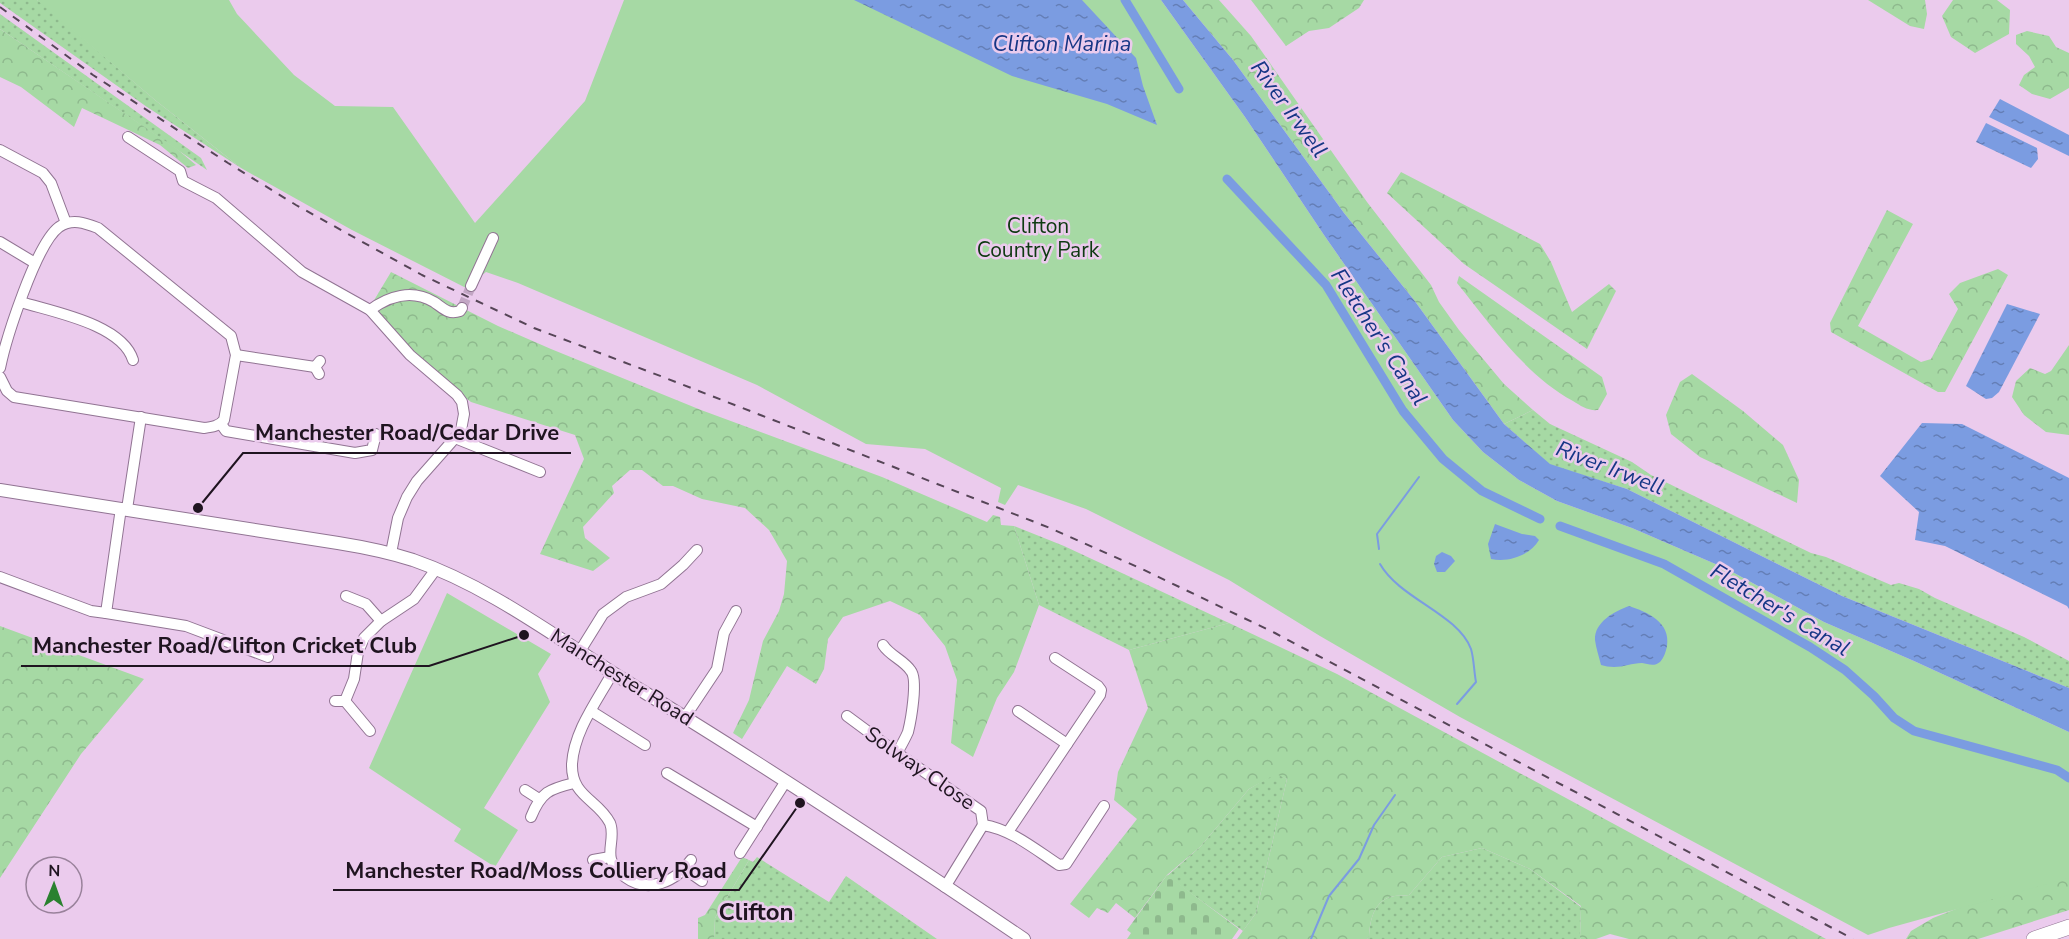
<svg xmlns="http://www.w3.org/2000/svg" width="2069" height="939" viewBox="0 0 2069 939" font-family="'Nunito Sans',sans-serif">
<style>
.grass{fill:url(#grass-dots)}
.forest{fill:url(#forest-crowns)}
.cemetery{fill:url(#cemetery-stones)}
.park{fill:#a6d9a4}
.water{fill:url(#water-ripples)}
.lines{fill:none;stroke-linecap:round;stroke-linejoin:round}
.stream{stroke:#7b9ce1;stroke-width:2}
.canal{stroke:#7b9ce1;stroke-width:9}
.minor-tunnel{stroke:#c2a6c4;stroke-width:10;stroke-dasharray:10 5;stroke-linecap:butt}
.minor-casing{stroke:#917493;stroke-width:12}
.major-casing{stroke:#917493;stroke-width:14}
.highway-casing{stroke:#917493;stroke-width:16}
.minor{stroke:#fff;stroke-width:10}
.major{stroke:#fff;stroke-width:12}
.highway{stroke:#fff;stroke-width:15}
.rail{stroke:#564557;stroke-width:2;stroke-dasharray:8 8;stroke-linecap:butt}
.labels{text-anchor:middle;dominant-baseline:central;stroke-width:5;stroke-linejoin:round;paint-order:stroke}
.park-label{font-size:21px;fill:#0e3a11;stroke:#ebcbed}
.street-label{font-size:21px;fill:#1f1420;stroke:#ebcbed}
.water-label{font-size:22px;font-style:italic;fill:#163685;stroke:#ebcbed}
.quarter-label{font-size:24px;font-weight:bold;fill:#1f1420;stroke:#ebcbed}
.leader{fill:none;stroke:#1f1420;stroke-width:2}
.callout-dot{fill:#1f1420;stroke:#ebcbed;stroke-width:2}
.callout-label{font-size:22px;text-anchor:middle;font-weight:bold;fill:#1f1420;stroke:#ebcbed;stroke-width:5;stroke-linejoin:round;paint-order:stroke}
</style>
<defs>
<pattern id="grass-dots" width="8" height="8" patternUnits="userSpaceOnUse" patternTransform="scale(1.5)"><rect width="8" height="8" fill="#a6d9a4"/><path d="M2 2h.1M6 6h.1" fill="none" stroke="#8eb98d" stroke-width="1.8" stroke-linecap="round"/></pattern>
<pattern id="forest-crowns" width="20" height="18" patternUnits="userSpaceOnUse" patternTransform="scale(1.5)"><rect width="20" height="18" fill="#a6d9a4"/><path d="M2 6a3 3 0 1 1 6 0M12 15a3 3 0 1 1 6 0" fill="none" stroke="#8eb98d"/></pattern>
<pattern id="cemetery-stones" width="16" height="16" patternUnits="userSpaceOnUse" patternTransform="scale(1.5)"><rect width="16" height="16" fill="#a6d9a4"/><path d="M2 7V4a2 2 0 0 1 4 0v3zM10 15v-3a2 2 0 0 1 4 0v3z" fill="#8eb98d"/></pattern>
<pattern id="water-ripples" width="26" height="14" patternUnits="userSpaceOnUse" patternTransform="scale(1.5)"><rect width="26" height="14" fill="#7b9ce1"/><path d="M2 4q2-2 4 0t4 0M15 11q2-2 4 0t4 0" fill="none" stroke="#647eb6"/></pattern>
</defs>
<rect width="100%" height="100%" fill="#ebcbed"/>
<g class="grass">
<path d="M0,0H37L42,3L155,100L241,168L147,107L0,3Z"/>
<path d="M0,14L201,158L207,170L0,29Z"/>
<path d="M1533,410L1550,424L1632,462L1651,475L1811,553L1826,557L1891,585L1899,583L1919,589L1935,598L2024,637L2069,661V688L1842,596L1627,489L1550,465L1504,424Z"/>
<path d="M1014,526L1064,546L1229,623L1129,650L1039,605Z"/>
<path d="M1276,773L1287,779L1256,913L1243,931L1167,876L1200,847L1249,789Z"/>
<path d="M1482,848L1530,869L1581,907L1580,938L1581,939H1367L1369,937C1370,921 1373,903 1390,897C1396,895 1404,896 1409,895L1442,857Z"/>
<path d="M757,857L829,902L846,876L937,939H714L715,918L749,860L753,862Z"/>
</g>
<g class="forest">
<path d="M1183,0H1219L1251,36L1367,202L1431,285L1439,302L1459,330L1504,384L1533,410L1504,424L1414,300L1344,213L1233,60Z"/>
<path d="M1251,0H1364L1359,8L1329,28L1309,31L1286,46Z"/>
<path d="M1868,0H1925L1927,14L1924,29L1910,26Z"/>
<path d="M1953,0H1997L2010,10L2009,34L1975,53L1951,37L1942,16Z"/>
<path d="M0,29L177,149L196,165L188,168L160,145L82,108L74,127L21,87L0,77Z"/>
<path d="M2027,31L2049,36L2056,47L2069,53V88L2050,99L2032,94L2019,85L2024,75L2035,67L2029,56L2016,44V35Z"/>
<path d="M1401,172L1540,244L1551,262L1572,312L1609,284L1616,291L1587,349L1464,264L1387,193Z"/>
<path d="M1887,210L1913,224L1858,326L1921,362L1931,359L1958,309L1949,294L1960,283L1998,269L2008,275L1945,392H1938L1831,332L1830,323Z"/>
<path d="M391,272L498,326L551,349L701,410L882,477L987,522L993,515L1000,517L1001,525L1014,526L1039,605L1014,672L997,698L973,757L951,743L957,680L945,646L920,615L890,601L843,617L828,639L824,669L816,684L787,666L742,739L733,733L749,700L763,641L779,611L784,594L787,561L769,530L745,508L702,499L673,486H663L642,470H630L612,486L614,493L583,527L585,538L610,558L593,571L540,554L584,459L575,435L471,402L408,351L370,307Z"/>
<path d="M1459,276L1602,377L1607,394L1598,410C1588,411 1581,406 1573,401C1524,374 1491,325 1457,283Z"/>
<path d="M2069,345V435L2046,432L2024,415L2012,397L2016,381L2030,368L2045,374L2051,371Z"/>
<path d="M1692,374L1743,411L1783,445L1799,480L1797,503L1700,457L1671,434L1666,415L1680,382Z"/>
<path d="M1229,623L1337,674L1826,939H1629L1610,934L1596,939H1581L1580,938L1581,906L1530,869L1482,848L1442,857L1409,895C1404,896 1396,895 1390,897C1373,903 1370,921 1369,937L1367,939H1237L1256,913L1287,779L1276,774L1249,789L1200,847L1167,875L1135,918L1116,903L1108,913L1097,908L1089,918L1070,904L1137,819L1114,800L1118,772L1148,708L1129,650Z"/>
<path d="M0,626L144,679L81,754L0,878Z"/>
<path d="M2069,852V910L1978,939H1906L1911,931L1933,918L1979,900Z"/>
<path d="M742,857L749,860L715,918L714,939H698V918L705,915Z"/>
</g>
<path class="cemetery" d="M1167,875L1239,929L1232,939H1127L1131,933L1127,930Z"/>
<g class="park">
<path d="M37,0H229L237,14L294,75L335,106L393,107L475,223L585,101L624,0H1161L1245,117L1324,235L1453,420L1483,452L1519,480L1557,501L1632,528L1727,569L1824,622L1914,661L2069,732V878L1889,928L1868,935L1460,717L1320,636L1229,580L1086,509L1018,485L1005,505L998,502L1001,488L925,449L866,444L757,385L518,283L486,272L481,276L474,292L352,230L241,168L155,100Z"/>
<path d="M447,593L551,654L538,674L550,702L484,808L518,830L495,867L454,841L461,829L369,768Z"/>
</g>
<g class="water">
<path d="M854,0H1082L1136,58L1143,86L1157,125L1107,104L1012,76Z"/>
<path d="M1161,0H1183L1233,60L1344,213L1414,300L1504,424L1550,464L1627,489L1842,596L2069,688V732L1914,661L1824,622L1727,569L1632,528L1557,501L1519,480L1483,452L1453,420L1324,235L1245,117Z"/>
<path d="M2000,99L2069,135V156L1989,117Z"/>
<path d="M1986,123L2037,148L2038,159L2031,168L1976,142Z"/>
<path d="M2007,304L2040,314L1999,392L1992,398L1986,399L1966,386Z"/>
<path d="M1922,423L1962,424L2069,478V609L2067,606L1945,546L1915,540L1919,512L1880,476Z"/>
<path d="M1495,524L1522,534L1535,536L1539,540C1530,555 1509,563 1491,559L1488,544Z"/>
<path d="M1442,552L1451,556L1455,561L1445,572H1437L1434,564L1436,556Z"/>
<path d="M1629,606C1647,612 1671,622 1667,646C1666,651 1664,658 1660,662C1654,667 1648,664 1642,663C1632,663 1624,667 1614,667C1609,667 1605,666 1601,665C1599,657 1596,648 1595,640C1594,622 1615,611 1629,606Z"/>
</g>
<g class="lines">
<g class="stream">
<path d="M1379,549L1377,534L1419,477"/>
<path d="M1380,564C1400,599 1458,614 1471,649C1474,659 1474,672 1476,682L1457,704"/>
<path d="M1311,939L1329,896L1359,859L1374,825L1395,795"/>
</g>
<g class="canal">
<path d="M1125,0L1179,89"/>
<path d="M1227,179L1326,285L1403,411L1443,459L1482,491L1540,519"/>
<path d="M1560,526L1664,564L1810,647L1845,670L1874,696L1894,718L1914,731L2057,770L2069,778"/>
</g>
<path class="minor-tunnel" d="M462,308L471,286"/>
<g class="minor-casing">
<g id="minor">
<path d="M128,137L180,171L183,181L216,198L302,272L370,310L410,355L457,395L462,402L464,414L461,430L455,438L417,481L407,497L398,518L391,553"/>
<path d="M0,150L43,173L51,183L66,223"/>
<path d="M0,242L35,263"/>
<path d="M471,286L493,238"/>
<path d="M21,302C53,312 122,324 133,360"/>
<path d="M370,310C389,296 412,289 434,302C443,308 448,315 460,311L462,308"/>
<path d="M236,355L315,367"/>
<path d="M0,368C6,339 36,244 59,227C72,218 85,223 98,228L231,336L236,355L224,420C219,426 212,427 204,428L14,397L7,391L0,377"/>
<path d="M319,374L315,367L320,361"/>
<path d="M221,424L226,431L355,453L372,450L376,434"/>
<path d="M455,438L540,472"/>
<path d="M127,509L141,417"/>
<path d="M0,577L91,611L106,613L121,508"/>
<path d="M346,596L366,604L381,621"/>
<path d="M106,613L186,626L268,657"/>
<path d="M883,645C890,656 904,660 911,671C918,680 911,720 908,732C905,739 901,746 897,753"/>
<path d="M580,651L603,614L626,597L661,584L683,565L697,550"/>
<path d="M613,672C597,701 574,731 572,764C571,797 598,799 610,823C615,835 608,848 611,859C613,867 619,872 625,877C648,894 676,882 691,860"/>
<path d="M335,701H345L370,731"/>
<path d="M345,701L354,679L358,652L364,638L381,621L414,599L436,569"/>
<path d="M591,711L645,745"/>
<path d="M1018,711L1067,744"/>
<path d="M847,716L897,753L981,811L983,825"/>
<path d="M685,717L717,669L724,633L736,611"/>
<path d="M667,773L757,827"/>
<path d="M525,790L539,799"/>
<path d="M531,817C541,792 549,789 574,783"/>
<path d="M1008,832L1100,695L1101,690L1098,686L1055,658"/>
<path d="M740,853L786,781"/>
<path d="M593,860L610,857"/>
<path d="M685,869L702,881"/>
<path d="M945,887L983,825C1011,829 1036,850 1059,865L1066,864L1104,806"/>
</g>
</g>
<g class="major-casing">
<path id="major" d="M0,490L338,543C363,547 388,552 413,560C491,587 559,640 629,683C763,764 894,851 1024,939"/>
</g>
<g class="highway-casing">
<path id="highway" d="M2034,939L2069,927"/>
</g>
<use href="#minor" class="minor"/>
<use href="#major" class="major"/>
<use href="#highway" class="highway"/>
<path class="rail" d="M0,7L93,75L228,163L296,205L422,275L534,328L663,377L1050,528L1142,569L1275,633L1853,939"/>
</g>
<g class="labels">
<g class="park-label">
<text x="1038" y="226">Clifton<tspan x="1038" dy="24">Country Park</tspan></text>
</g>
<g class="street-label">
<text transform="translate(622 677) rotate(32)">Manchester Road</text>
<text transform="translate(920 768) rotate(35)">Solway Close</text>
</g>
<g class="water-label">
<text x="1062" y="44">Clifton Marina</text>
<text transform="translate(1289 109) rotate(54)">River Irwell</text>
<text transform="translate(1379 337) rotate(57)">Fletcher's Canal</text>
<text transform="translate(1610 468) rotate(21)">River Irwell</text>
<text transform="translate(1780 610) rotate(31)">Fletcher's Canal</text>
</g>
<g class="quarter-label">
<text x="756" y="912">Clifton</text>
</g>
</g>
<path class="leader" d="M198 508L243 453H571M524 635L429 666H21M800 803L739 890H333"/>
<g class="callout-dot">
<circle cx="198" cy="508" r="6"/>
<circle cx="524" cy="635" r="6"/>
<circle cx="800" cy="803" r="6"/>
</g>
<g class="callout-label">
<text x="407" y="440">Manchester Road/Cedar Drive</text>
<text x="225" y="653">Manchester Road/Clifton Cricket Club</text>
<text x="536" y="878">Manchester Road/Moss Colliery Road</text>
</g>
<g transform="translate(54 885) rotate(1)"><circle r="28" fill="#ebcbed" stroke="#99829b" stroke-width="1.5"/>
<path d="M0-4.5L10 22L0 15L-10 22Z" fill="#2a812f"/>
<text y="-9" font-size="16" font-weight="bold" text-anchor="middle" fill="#1f1420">N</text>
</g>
</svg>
